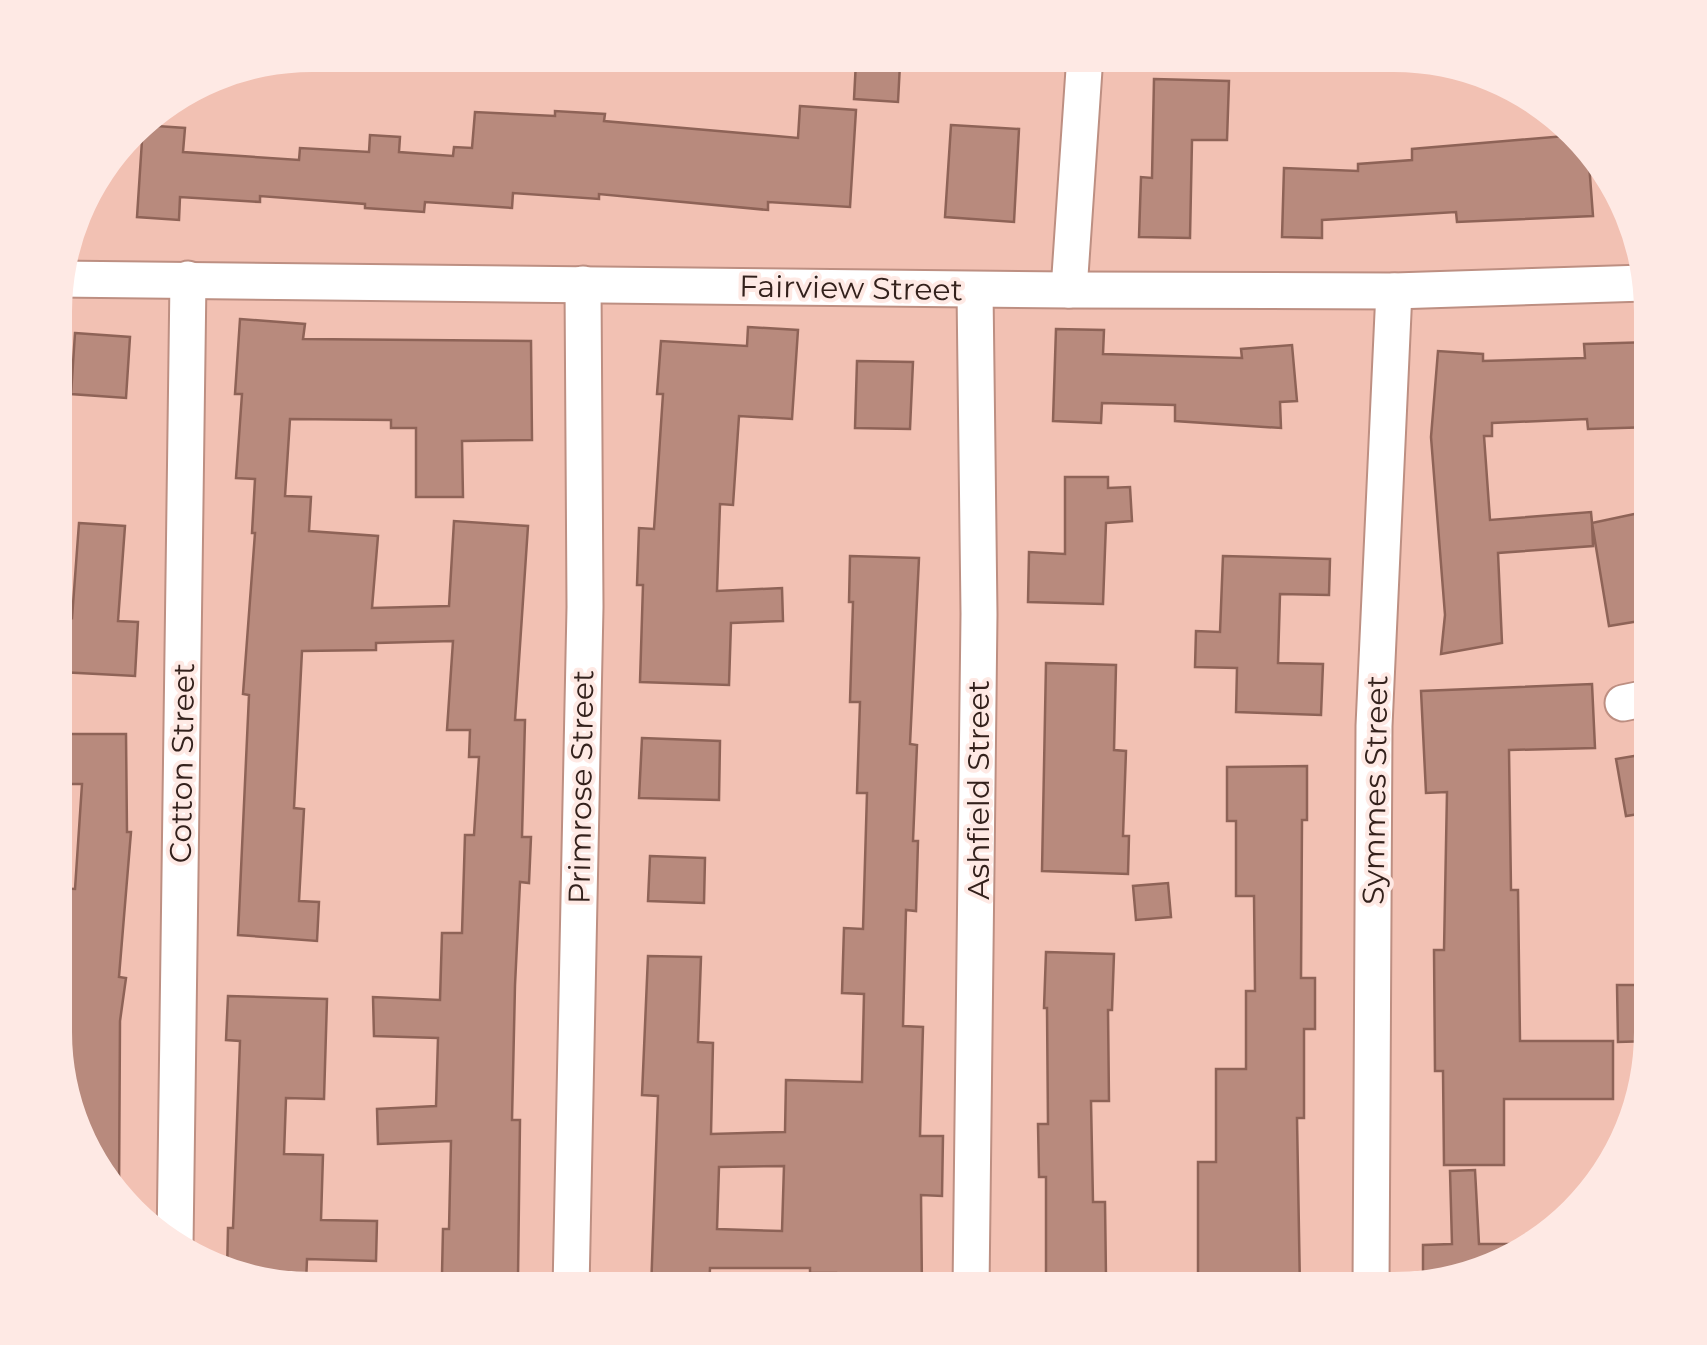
<svg xmlns="http://www.w3.org/2000/svg" width="1707" height="1345" viewBox="0 0 1707 1345" font-family="Montserrat,sans-serif">
<style>
.building{fill:#b88a7d;stroke:#8e6357;stroke-width:2.5;fill-rule:evenodd}
.lines{fill:none;stroke-linecap:round;stroke-linejoin:round}
.street-casing{stroke:#bd8f82;stroke-width:39}
.street{stroke:#fff;stroke-width:35}
.labels{text-anchor:middle;dominant-baseline:central;stroke-width:8;stroke-linejoin:round;paint-order:stroke}
.street-label{font-size:30px;fill:#33211c;stroke:#fee9e4}
</style>
<rect width="100%" height="100%" fill="#f2c1b3"/>
<g class="building">
<path d="M856,61L900,64L898,102L854,99Z"/>
<path d="M1154,79L1229,81L1227,140H1192L1190,238L1139,237L1141,177L1152,178Z"/>
<path d="M800,106L856,110L850,207L768,202V210L599,194V199L513,193L512,208L425,202L424,212L365,208V204L260,196V202L180,197L179,220L137,217L143,125L185,128L183,152L299,160L300,148L369,152L370,135L400,137L399,152L453,156L454,147L472,148L475,112L555,116V111L605,114L604,121L798,138Z"/>
<path d="M951,125L1019,129L1014,222L945,217Z"/>
<path d="M1577,135L1588,150L1593,216L1457,222L1456,212L1322,220V238L1282,237L1284,168L1358,171V164L1412,160V149Z"/>
<path d="M240,319L305,324L303,339L531,341L532,440L462,441L463,497H416V428H391V420L290,419L285,496L311,497L309,531L378,536L372,608L449,606L454,521L528,526L515,720H525L522,837H531L529,883L520,882L515,985L512,1120H520L518,1277L442,1274L443,1229H449L451,1141L378,1144L377,1109L436,1106L438,1038L374,1036L373,997L440,1000L442,933H462L465,835H474L479,757H469L470,730H447L453,641L376,643V650L302,651L294,808L304,809L299,901L319,902L317,941L238,935L249,695L243,694L255,533H252L255,479L236,478L242,394H235Z"/>
<path d="M748,327L798,330L792,419L739,416L733,505L720,504L717,591L782,588L783,621L731,623L729,685L640,682L643,585H637L639,528L654,529L663,394H657L661,341L747,346Z"/>
<path d="M1056,329L1104,330L1103,354L1242,358L1241,349L1292,345L1297,401L1280,402L1281,428L1175,421V405L1102,403L1101,423L1053,421Z"/>
<path d="M75,333L130,337L126,398L71,394Z"/>
<path d="M1652,342V427L1588,429L1587,419L1492,423V436H1484L1490,520L1591,512L1592,523L1639,513L1652,589V619L1609,626L1592,523L1593,546L1498,553L1502,643L1441,654L1445,615L1431,437L1438,351L1483,354V361L1585,358L1584,344Z"/>
<path d="M857,361L913,362L910,429L855,428Z"/>
<path d="M1065,477H1108V488L1130,487L1132,521L1106,523L1103,604L1028,602L1029,552L1065,554Z"/>
<path d="M79,523L125,526L118,621L138,622L135,676L60,672L64,617L72,618Z"/>
<path d="M850,556L919,558L910,744L917,745L913,841H918L916,911L906,910L903,1026L923,1027L920,1136H943L942,1196L921,1195L922,1290H836V1273H810V1268H710L709,1290H651L658,1096L642,1095L648,956L701,957L698,1042L713,1043L711,1134L785,1132L786,1080L862,1082L864,994L842,993L844,928L863,929L867,793H857L860,702H850L853,602H849ZM784,1166L782,1231L717,1229L719,1167Z"/>
<path d="M1223,556L1330,559L1329,595L1280,594L1278,663L1323,664L1321,715L1236,712L1237,668L1195,667L1196,631L1220,632Z"/>
<path d="M1046,663L1116,665L1114,750L1126,751L1123,836H1129L1128,874L1042,871Z"/>
<path d="M1592,684L1595,748L1509,750L1511,890H1518L1520,1041H1613V1099H1504V1165H1444L1443,1071H1435L1434,950H1444L1447,792L1426,793L1421,691Z"/>
<path d="M56,734H126L127,832H131L119,977L126,978L120,1021L119,1196L81,1146L65,1086L66,1018H61L66,942L56,941V888L75,889L82,784H56Z"/>
<path d="M642,738L720,741L719,800L639,798Z"/>
<path d="M1652,753V812L1626,816L1616,759Z"/>
<path d="M1307,766V820H1302L1301,978H1315V1029H1304V1118H1297L1300,1290H1201V1276H1198V1162H1216V1069H1246V991H1255L1254,896H1236V821H1227V767Z"/>
<path d="M650,856L705,858L704,903L648,901Z"/>
<path d="M1168,883L1171,917L1136,920L1133,886Z"/>
<path d="M1046,952L1114,954L1112,1010H1108L1109,1101H1091L1093,1202H1105L1106,1277H1092V1290H1046V1177H1039L1038,1124H1048L1047,1008H1044Z"/>
<path d="M1617,985H1651V1041L1618,1042Z"/>
<path d="M228,996L327,999L324,1099L286,1098L284,1154L323,1155L321,1220L377,1221L376,1261L307,1259L306,1283L263,1282L227,1273L228,1228H233L240,1041L226,1040Z"/>
<path d="M1475,1170L1479,1244H1530L1494,1270L1423,1284V1245L1452,1244L1450,1171Z"/>
</g>
<g class="lines">
<g class="street-casing">
<g id="street">
<path d="M57,279L1069,290L1394,291L1645,283"/>
<path d="M1069,290L1085,55"/>
<path d="M1623,703L1652,697"/>
<path d="M175,1246L188,279"/>
<path d="M571,1290L585,607L583,284"/>
<path d="M971,1290L979,614L975,290"/>
<path d="M1371,1290L1374,726L1394,291"/>
</g>
</g>
<use href="#street" class="street"/>
</g>
<g class="labels">
<g class="street-label">
<text transform="translate(851 288) rotate(1)">Fairview Street</text>
<text transform="translate(182 763) rotate(-89)">Cotton Street</text>
<text transform="translate(581 787) rotate(-89)">Primrose Street</text>
<text transform="translate(978 790) rotate(-90)">Ashfield Street</text>
<text transform="translate(1375 790) rotate(-89)">Symmes Street</text>
</g>
</g>
<path d="M0 0H1707V1345H0ZM312 72H1394A240 240 0 0 1 1634 312V1032A240 240 0 0 1 1394 1272H312A240 240 0 0 1 72 1032V312A240 240 0 0 1 312 72Z" fill="#fee9e4" fill-rule="evenodd"/>
</svg>
